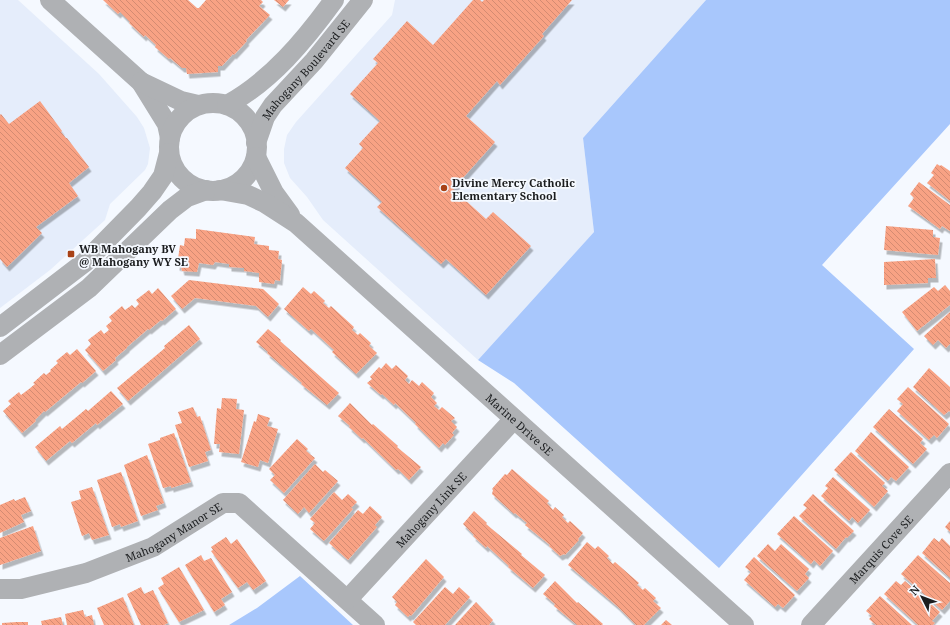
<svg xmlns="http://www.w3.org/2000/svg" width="950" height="625" viewBox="0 0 950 625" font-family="'Noto Serif',serif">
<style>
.built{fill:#e5edfb}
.green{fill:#a8c7fc}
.building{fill:url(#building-back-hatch);filter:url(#shadow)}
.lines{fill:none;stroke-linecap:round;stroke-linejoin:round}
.minor{stroke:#afb1b4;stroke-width:20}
.poi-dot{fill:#a84217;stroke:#f5f9ff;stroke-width:1.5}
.labels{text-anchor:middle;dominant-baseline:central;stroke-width:3.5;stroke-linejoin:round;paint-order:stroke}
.street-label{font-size:11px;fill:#1b1d1f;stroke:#f5f9ff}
.poi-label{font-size:11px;font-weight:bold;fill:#1b1d1f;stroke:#f5f9ff;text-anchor:start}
</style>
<defs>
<pattern id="building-back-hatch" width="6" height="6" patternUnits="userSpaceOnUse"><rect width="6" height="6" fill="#f8a284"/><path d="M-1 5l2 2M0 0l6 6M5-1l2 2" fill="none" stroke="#d48b72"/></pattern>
<filter id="shadow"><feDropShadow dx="2.5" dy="4.5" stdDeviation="0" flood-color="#0004"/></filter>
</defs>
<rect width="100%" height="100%" fill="#f5f9ff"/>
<g class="built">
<path d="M0,0H18L99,74L137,117L144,128L150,148L148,164L145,170L110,204L105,220L50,270L0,308Z"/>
<path d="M395,0H706L583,138L594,232L478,360L323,220L307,197L290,178L284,163V149L287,135L296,122L392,15Z"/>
</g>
<g class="green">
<path d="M706,0H950V124L822,265L914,349L719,568L514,383L478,360L594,232L583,138Z"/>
<path d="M300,576L353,625H229L257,608Z"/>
</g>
<g class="building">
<path d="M103,0H188L197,8H199L206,0H261L263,2L259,6L270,15L246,40L247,41L234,55L233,54L222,66H218V72L187,74L186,68H182L170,58L169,59L155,47L156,45L145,35L144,37L129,23L130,22L120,12L118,14Z"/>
<path d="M274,0H289L283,7Z"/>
<path d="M473,0H480L482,2L484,0H572L542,34L544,36L500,85L497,81L466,116L495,142L453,189L486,219L493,212L531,246L486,295L446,259L441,264L377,207L382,202L345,168L363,148L359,144L380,121L350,94L378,63L373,59L407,21L433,45Z"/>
<path d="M40,101L62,131L61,132L66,138H67L89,167L69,183L78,196L36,227L42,233L7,267L0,259V115L1,114L9,124Z"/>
<path d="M937,164L940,166L941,165L950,171V201L927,183L934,175L931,173Z"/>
<path d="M919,182L950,205V231L942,226L940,229L908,206L914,198L910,194Z"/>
<path d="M886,226L933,230V237L940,238L938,255L884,250Z"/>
<path d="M196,229L255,237L254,244L269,246V250L279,251L278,259L282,260L280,281L275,280L274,284L259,282V273L244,271V268L229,267V264L215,262L213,265L199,263L197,272L182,271L181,267L177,266L180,245L184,246L185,238L196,239Z"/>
<path d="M935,259L936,278H928V283L884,285V262Z"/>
<path d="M189,280L263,289L279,304L268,317L256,306L195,298L182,309L171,296Z"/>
<path d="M945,285L950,291V305L917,331L902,312L934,287L938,291Z"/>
<path d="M303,287L311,294L314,291L325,301L323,303L329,308L331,306L354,327L352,330L358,335L360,333L371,343L369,346L377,353L356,374L332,352L334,350L311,329L309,331L284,309Z"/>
<path d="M158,288L176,309L162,321L161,320L149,330L148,329L127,347V348L115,358L116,360L103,371L85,350L91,344L88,340L101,330L104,334L109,330L106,326L112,321L109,317L122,306L125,310L132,305L135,308L139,304L136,300L149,290L152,294Z"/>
<path d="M950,312V344L946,348L938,340L933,345L924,336Z"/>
<path d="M189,325L200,339L128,401L117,388L165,348L164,346Z"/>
<path d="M268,329L281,340L280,341L339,393L327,405L301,384L302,383L267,353L268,352L256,342Z"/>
<path d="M77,349L96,371L82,383L81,382L45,412L44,411L35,420L36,421L22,433L3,411L11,404L8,401L19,392L21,395L29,389L35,384L33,383L44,373L46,375L51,371L50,370L58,363L56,361L67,352L70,355Z"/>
<path d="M386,363L392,369L396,365L408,376L405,380L409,384L412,380L419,386L422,382L434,393L431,397L437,403L434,406L439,410L442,407L455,418L451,421L457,427L452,433L454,435L445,445L443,443L439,448L415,424L416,423L395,403L394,405L382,394L381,395L367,383L372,379L370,377L379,367L381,369Z"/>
<path d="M929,368L950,387V412L949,411L944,415L913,387Z"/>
<path d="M908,387L949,424L937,438L934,435L929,440L897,411L903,404L897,399Z"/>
<path d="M111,391L123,404L97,425L96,423L72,443L70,441L46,461L35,447L60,426L62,429L86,409L88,411Z"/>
<path d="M222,398L237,399L236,409L244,410L239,454L219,452L220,444H214L217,408L221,409Z"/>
<path d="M350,403L372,425L373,424L398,446L397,447L421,467L409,480L398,469L396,470L363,438L362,439L349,427L350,426L338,416Z"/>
<path d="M193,407L197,417L200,416L211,450L205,452L208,461L189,467L175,425L182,423L178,412Z"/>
<path d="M889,409L923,439L920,443L927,449L913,464L873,427Z"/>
<path d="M258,414L270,418L267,426L278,429L268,463L260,460L258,467L241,462L254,421L256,422Z"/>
<path d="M871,432L909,467L896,481L891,477L888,481L855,451Z"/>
<path d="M174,433L191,482L171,488V486L163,488L148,444L160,440V438Z"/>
<path d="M297,439L308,449L306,451L315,458L284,493L270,480L275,475L269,469Z"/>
<path d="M851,452L885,483L882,486L888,491L874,507L834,470Z"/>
<path d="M147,455L164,503L156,506L158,510L141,516L124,465Z"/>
<path d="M315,464L323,472L325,470L338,481L309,513L304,507L298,514L283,500Z"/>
<path d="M512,469L549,501L547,503L553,510L555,507L564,515L562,517L568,523L570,521L583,533L578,539L579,540L565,555L564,554L560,556L549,546L550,545L525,525L527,523L516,514L515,513L514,514L492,494L493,490L492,489L505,474L507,475Z"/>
<path d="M121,472L138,521L121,527L120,524L112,527L97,480Z"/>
<path d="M833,477L870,510L858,523L852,517L849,521L821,496L828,488L825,486Z"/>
<path d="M92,487L109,535L92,540L89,533L82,536L71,502L81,499L79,491Z"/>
<path d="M334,492L342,500L348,494L357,502L351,508L353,509L324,541L310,529L315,523L310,519Z"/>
<path d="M813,494L854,531L847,538L846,537L836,549L799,516L807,508L803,505Z"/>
<path d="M25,497L31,511L21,515L24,522L0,533V505L14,499L15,501Z"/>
<path d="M370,506L382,517L375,525L377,527L348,560L329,543L358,510L363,514Z"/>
<path d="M474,511L487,523L486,524L522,554L521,555L545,575L533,588L508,567L509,566L487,546L486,548L473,536L474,535L463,524Z"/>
<path d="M794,516L833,551L820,566L814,560L811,564L777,534Z"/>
<path d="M950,521V532L945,527Z"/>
<path d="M33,526L41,551L0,565V538Z"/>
<path d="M226,537L231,544L237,539L266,581L253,590L247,582L238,588L211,551L213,550L211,547Z"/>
<path d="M934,538L939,542L942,538L950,546V578L922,553Z"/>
<path d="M587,542L595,549L598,546L609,556L607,558L613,564L615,562L639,583L637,585L643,590L645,588L656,598L653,601L661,608L644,625H636L617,606L568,565Z"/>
<path d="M768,544L775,551L781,544L809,569L805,574L809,578L797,591L757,556Z"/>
<path d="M201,555L204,561L211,558L232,592L221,599L225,605L214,612L185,565Z"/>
<path d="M918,555L950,583V601L942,610L901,574Z"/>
<path d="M754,557L795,595L783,608L778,604L775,607L744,580L751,572L745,567Z"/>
<path d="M426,559L444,577L411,616L410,615L408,617L395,605L397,602L392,597Z"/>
<path d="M179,567L204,610L179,622L158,588L164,584L161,578Z"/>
<path d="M555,581L577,603L578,602L603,624L602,625H577L554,606L555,604L543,594Z"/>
<path d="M896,581L901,585L905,581L940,612L932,621L935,623L933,625H918L884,594Z"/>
<path d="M141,587L144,594L153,590L168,623L164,625H141L127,594Z"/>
<path d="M445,587L453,594L459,587L470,597L445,625H416L413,622Z"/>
<path d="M880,596L912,625H876L869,619L872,616L866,611Z"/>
<path d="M123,597L134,625H104L97,608Z"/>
<path d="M476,602L493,620L489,625H455Z"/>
<path d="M83,610L85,617L92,615L94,625H67L65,614Z"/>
<path d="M61,617L63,625H42L41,621Z"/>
<path d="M666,620L672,625H661Z"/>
<path d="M17,622H28V625H2V623Z"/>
</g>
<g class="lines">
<g class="minor">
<path d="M50,0L141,82L167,124L170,138"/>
<path d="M141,82L181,101L198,105"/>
<circle cx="213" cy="147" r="44"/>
<path d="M227,105C271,81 305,40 334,0"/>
<path id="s1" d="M256,143L265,117L273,105L314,61L363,0"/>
<path d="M256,157L274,193L290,215"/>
<path id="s2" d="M220,190L248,195L265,203L296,223L744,625"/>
<path d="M0,327L85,262L138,208L152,192L163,176L169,153"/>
<path d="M0,355L89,288L170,210L187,197L206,190"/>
<path id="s3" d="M0,589H21L86,573L153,547L223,503H239L375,625"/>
<path id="s4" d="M348,599L514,419"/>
<path id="s5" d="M811,625L950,473"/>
</g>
</g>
<g class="poi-dot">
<circle cx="444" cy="188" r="4"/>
<rect x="67" y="250" width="8" height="8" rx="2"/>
</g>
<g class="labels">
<g class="street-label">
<text stroke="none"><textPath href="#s1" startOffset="90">Mahogany Boulevard SE</textPath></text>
<text stroke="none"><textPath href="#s2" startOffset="385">Marine Drive SE</textPath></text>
<text stroke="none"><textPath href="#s4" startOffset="122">Mahogany Link SE</textPath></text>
<text stroke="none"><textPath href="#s3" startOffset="185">Mahogany Manor SE</textPath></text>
<text stroke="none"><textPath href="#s5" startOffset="103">Marquis Cove SE</textPath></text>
</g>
<g class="poi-label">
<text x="452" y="182">Divine Mercy Catholic<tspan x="452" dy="13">Elementary School</tspan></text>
<text x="79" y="248">WB Mahogany BV<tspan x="79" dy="13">@ Mahogany WY SE</tspan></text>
</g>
</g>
<g transform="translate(922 597) rotate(312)" stroke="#f5f9ff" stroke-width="3" paint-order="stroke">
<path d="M0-3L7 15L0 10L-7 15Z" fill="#1b1d1f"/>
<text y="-6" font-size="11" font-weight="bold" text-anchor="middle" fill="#1b1d1f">N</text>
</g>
</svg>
